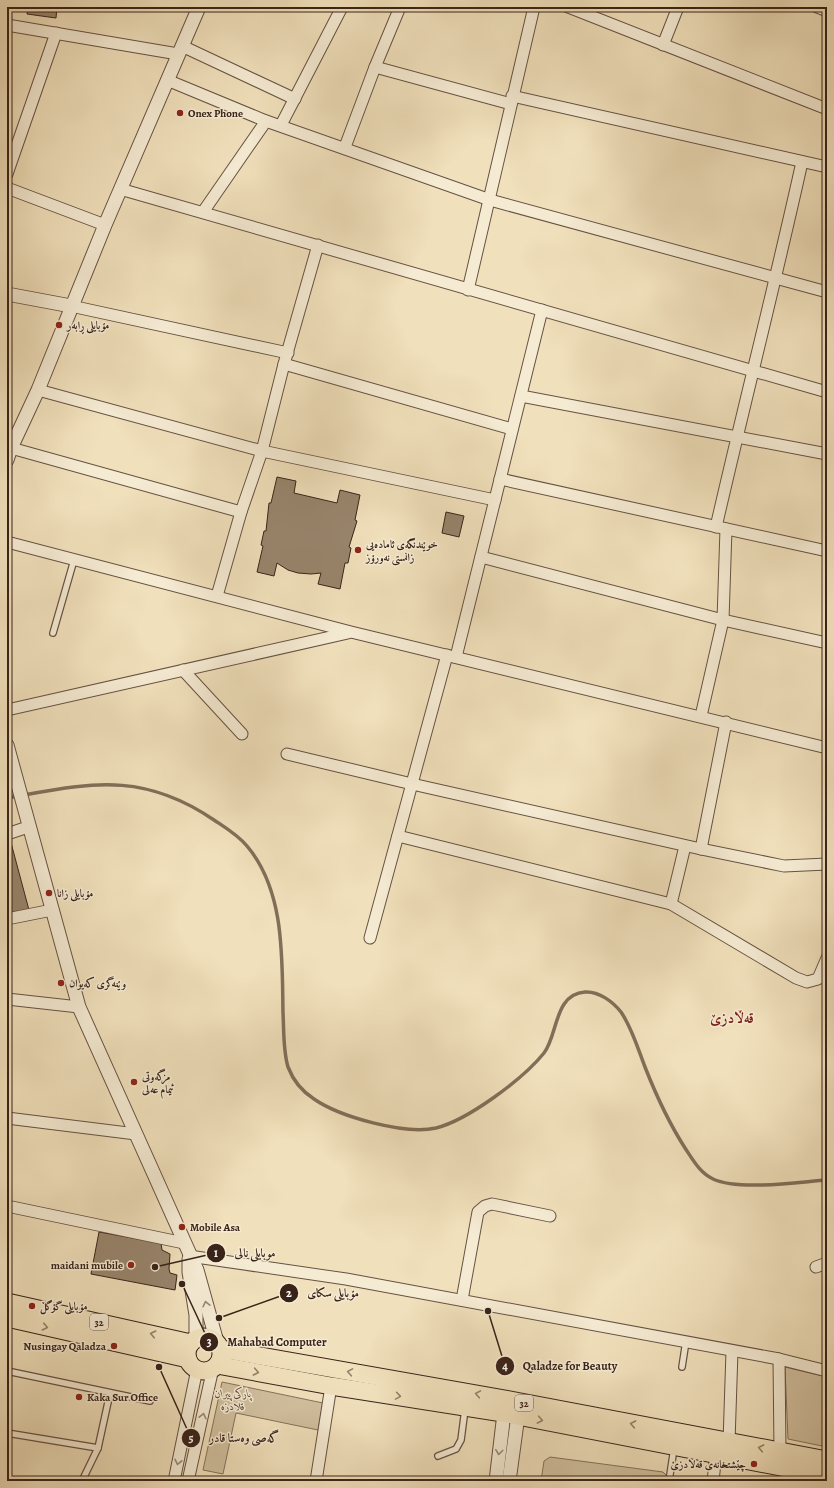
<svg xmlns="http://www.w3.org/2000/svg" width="834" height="1488" viewBox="0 0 834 1488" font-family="Alegreya,Amiri,serif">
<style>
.green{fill:#d1c09f;stroke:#85725c}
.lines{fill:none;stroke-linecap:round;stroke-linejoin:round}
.stream{stroke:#826e59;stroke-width:3.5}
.building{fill:#98856d;stroke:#392319}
.service-casing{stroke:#675242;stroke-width:8}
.minor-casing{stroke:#675242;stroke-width:13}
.tertiary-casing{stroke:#675242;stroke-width:15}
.primary-casing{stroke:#392319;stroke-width:19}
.service{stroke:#f5ebd3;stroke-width:5.5}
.minor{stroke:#f5ebd3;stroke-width:11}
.tertiary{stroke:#f5ebd3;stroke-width:13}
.primary{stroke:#f0e0bb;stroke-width:17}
.oneway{stroke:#978776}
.oneway2{stroke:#94826a}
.poi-dot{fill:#8f2418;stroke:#f5ebd3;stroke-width:1.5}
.labels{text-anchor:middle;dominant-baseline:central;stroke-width:3;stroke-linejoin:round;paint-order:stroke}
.shield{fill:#f5ebd3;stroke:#715f51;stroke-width:1}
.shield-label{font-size:10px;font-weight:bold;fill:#392319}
.poi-label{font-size:11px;font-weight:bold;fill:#392319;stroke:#f5ebd3;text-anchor:start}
.park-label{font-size:11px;font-style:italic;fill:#5f4a3a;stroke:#f5ebd3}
.district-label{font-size:15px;font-weight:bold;fill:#7a1f14;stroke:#f5ebd3}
.leader{fill:none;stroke:#392319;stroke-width:1.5}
.callout-dot{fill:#392319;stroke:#f5ebd3;stroke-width:1.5}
.mark-label{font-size:12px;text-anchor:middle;font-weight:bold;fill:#fff}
.callout-label{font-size:12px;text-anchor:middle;font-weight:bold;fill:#392319;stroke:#f5ebd3;stroke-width:3;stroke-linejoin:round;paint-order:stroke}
</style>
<rect width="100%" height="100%" fill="#f0e0bb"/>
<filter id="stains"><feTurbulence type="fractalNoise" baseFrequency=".005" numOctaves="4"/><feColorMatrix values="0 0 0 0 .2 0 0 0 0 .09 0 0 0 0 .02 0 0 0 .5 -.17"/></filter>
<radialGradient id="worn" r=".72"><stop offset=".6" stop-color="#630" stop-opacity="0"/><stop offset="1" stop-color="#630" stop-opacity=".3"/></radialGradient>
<g class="green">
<path d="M785,1367L827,1377V1447L788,1439Z"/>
<path d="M222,1382L323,1403L318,1430L236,1413L223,1474L203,1470Z"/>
<path d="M550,1457L663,1472L667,1476V1481H541L544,1461Z"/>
</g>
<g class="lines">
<g class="stream">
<path d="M24,795C98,781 148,775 214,820C226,828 238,835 247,846C285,891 282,958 283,1013C284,1031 283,1050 288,1067C293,1080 303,1092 314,1099C340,1117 405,1135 436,1128C468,1120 523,1079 544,1053C558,1035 554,994 585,992C599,991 613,1002 621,1012C632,1028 638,1049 645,1067C656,1095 669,1123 685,1148C693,1160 700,1173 713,1179C739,1191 798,1182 827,1180"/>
<path d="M7,798L18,796"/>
</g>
</g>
<g class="building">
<path d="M28,7H57L56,18L27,14Z"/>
<path d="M277,477L296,481L294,493L337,503L340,490L360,495L355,520L357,521L349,547L351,548L348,563H345L340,589L318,584L321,573L311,574L298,573L288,570L277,563L274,576L257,572L263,546L261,545L264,531H266L269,503H271Z"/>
<path d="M446,512L464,516L459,537L442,533Z"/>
<path d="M10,839L29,910L7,913V840Z"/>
<path d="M99,1232L161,1243L162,1250L170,1254L169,1269L170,1273L177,1275L175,1290L91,1274Z"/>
</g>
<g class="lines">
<g class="service-casing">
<g id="service">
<path d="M53,633L74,560"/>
<path d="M682,1367L686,1341"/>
<path d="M7,1371L150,1401"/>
<path d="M7,1433L98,1448"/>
<path d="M438,1456L456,1449L461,1440L465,1409"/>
<path d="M82,1481L98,1448L110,1393"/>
<path d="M669,1481L674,1448"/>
</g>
</g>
<g class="minor-casing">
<g id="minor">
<path d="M568,7L827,109"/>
<path d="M817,7L827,11"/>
<path d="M7,25L178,54"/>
<path d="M663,45L678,7"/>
<path d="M182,46L295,99"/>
<path d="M375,67L511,104"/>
<path d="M167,80L266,121L490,200L827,292"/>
<path d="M512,96L827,167"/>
<path d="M281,125L342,7"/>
<path d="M345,147L375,67L400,7"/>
<path d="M7,174L56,33"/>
<path d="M7,188L105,225"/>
<path d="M120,189L827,392"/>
<path d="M203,212L266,121"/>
<path d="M468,290L534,7"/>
<path d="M71,306L288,353"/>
<path d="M284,364L512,429"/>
<path d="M38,390L262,451L495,500"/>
<path d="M521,396L827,454"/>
<path d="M11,448L241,512"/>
<path d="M500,479L827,551"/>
<path d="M716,527C744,405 775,284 802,162"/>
<path d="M7,542L351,632L827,748"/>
<path d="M481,557L723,620L827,643"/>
<path d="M217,596L241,512L262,451L284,364L318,245"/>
<path d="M456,657L542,310"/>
<path d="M183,670L242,734"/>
<path d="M7,710L348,633"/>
<path d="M701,716L723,620L726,529"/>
<path d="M287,754L412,784L701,849L784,866L827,864"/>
<path d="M7,834L28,827"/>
<path d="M398,836L671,904L796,978L807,982L818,979L827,958"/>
<path d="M701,849L726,722"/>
<path d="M671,904L685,846"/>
<path d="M7,919L52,910"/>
<path d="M370,938L447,655"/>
<path d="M7,999L79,1007"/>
<path d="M7,1118L136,1134"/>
<path d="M7,1206L184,1243"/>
<path d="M189,1256L346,1279L779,1359L827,1371"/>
<path d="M816,1267L827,1263"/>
<path d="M462,1300L478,1212L485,1206L492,1204L550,1216"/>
<path d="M779,1359L780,1451"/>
<path d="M729,1442L732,1351"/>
<path d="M174,1481L197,1369"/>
<path d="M188,1481L213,1368"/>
<path d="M316,1481L331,1386"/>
<path d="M713,1481L716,1454"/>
</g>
</g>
<g class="tertiary-casing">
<g id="tertiary">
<path d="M7,294L71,306"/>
<path d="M7,460L11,448L38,390L105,225L199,7"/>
<path d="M7,745L79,1007L197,1270L217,1342"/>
<path d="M189,1259V1272L196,1315V1339"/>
<path d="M496,1481L505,1405"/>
<path d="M509,1481L519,1408"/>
</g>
</g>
<g class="primary-casing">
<g id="primary">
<path d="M7,1302L191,1343"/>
<path d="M7,1318L188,1359"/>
<circle cx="204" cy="1354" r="17"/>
<path d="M221,1349L505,1399L827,1460"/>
<path d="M217,1365L331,1386L503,1413L827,1476"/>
</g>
</g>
<use href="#service" class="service"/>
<use href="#minor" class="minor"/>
<use href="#tertiary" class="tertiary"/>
<use href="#primary" class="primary"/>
</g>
<defs><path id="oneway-chevron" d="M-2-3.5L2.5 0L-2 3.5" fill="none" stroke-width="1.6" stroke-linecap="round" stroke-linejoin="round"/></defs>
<g class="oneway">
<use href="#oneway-chevron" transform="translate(206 1304) rotate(-103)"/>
<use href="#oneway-chevron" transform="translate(203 1416) rotate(-77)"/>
<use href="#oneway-chevron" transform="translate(499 1452) rotate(97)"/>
<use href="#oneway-chevron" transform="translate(178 1462) rotate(102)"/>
</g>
<g class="oneway2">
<use href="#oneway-chevron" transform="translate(45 1327) rotate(13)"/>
<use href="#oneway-chevron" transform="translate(153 1334) rotate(-168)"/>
<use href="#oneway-chevron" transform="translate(256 1372) rotate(11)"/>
<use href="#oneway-chevron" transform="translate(350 1372) rotate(-170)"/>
<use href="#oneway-chevron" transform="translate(478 1394) rotate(-170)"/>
<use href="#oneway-chevron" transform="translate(398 1396) rotate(9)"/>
<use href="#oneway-chevron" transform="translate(540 1420) rotate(11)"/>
<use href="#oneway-chevron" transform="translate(633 1424) rotate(-169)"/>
<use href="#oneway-chevron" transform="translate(761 1448) rotate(-169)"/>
</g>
<g class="poi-dot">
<circle cx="180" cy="113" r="4"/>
<circle cx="59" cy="325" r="4"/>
<circle cx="358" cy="550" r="4"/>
<circle cx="49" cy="893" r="4"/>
<circle cx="61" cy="983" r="4"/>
<circle cx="134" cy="1082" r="4"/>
<circle cx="182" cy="1227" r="4"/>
<circle cx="131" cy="1265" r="4"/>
<circle cx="32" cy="1306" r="4"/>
<circle cx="114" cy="1346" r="4"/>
<circle cx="79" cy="1397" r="4"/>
<circle cx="754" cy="1464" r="4"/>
</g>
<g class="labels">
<g class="shield">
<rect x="90" y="1314" width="18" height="16" rx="3"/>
<rect x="515" y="1395" width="18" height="16" rx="3"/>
</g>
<g class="shield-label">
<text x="99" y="1322">32</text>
<text x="524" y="1403">32</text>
</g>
<g class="poi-label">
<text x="188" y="113">Onex Phone</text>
<text x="67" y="325">مۆبایلی ڕابەر</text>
<text x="366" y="544">خوێندنگەی ئامادەیی<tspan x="366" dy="13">زانستی نەورۆز</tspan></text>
<text x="57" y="893">مۆبایلی زانا</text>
<text x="69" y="983">وێنەگری کەیوان</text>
<text x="142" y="1076">مزگەوتی<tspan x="142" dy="13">ئیمام عەلی</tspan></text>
<text x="190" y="1227">Mobile Asa</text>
<text x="123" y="1265" text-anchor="end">maidani mubile</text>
<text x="40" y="1306">مۆبایلی گۆگڵ</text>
<text x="106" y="1346" text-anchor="end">Nusingay Qaladza</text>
<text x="87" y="1397">Kaka Sur Office</text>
<text x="746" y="1464" text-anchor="end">چێشتخانەی قەلادزێ</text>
</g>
<g class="park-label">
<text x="233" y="1393">پارکی پیران<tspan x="233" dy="13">قلادزه</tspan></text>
</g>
<g class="district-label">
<text x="732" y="1018">قەڵادزێ</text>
</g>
</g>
<path class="leader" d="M155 1267L216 1253M219 1318L289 1293M182 1284L209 1342M488 1311L505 1366M159 1367L191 1438"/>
<g class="callout-dot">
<circle cx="155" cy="1267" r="4"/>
<circle cx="219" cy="1318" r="4"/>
<circle cx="182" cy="1284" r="4"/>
<circle cx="488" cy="1311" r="4"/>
<circle cx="159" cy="1367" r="4"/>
<circle cx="216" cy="1253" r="10"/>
<circle cx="289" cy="1293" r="10"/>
<circle cx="209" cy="1342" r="10"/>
<circle cx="505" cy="1366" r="10"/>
<circle cx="191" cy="1438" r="10"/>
</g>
<g class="mark-label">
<text x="216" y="1257">1</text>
<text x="289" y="1297">2</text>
<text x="209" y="1346">3</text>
<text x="505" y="1370">4</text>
<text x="191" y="1442">5</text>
</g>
<g class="callout-label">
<text x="255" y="1257">موبايلى نالى</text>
<text x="333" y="1297">مۆبایلی سکای</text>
<text x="277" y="1346">Mahabad Computer</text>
<text x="570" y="1370">Qaladze for Beauty</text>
<text x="244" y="1442">گەصی وەستا قادر</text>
</g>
<rect width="834" height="1488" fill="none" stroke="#f0e0bb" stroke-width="24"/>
<rect x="8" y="8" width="818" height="1472" fill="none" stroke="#392319" stroke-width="2"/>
<rect x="12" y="12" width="810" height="1464" fill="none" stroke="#392319"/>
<rect width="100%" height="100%" filter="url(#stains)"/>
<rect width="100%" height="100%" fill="url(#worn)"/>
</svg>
